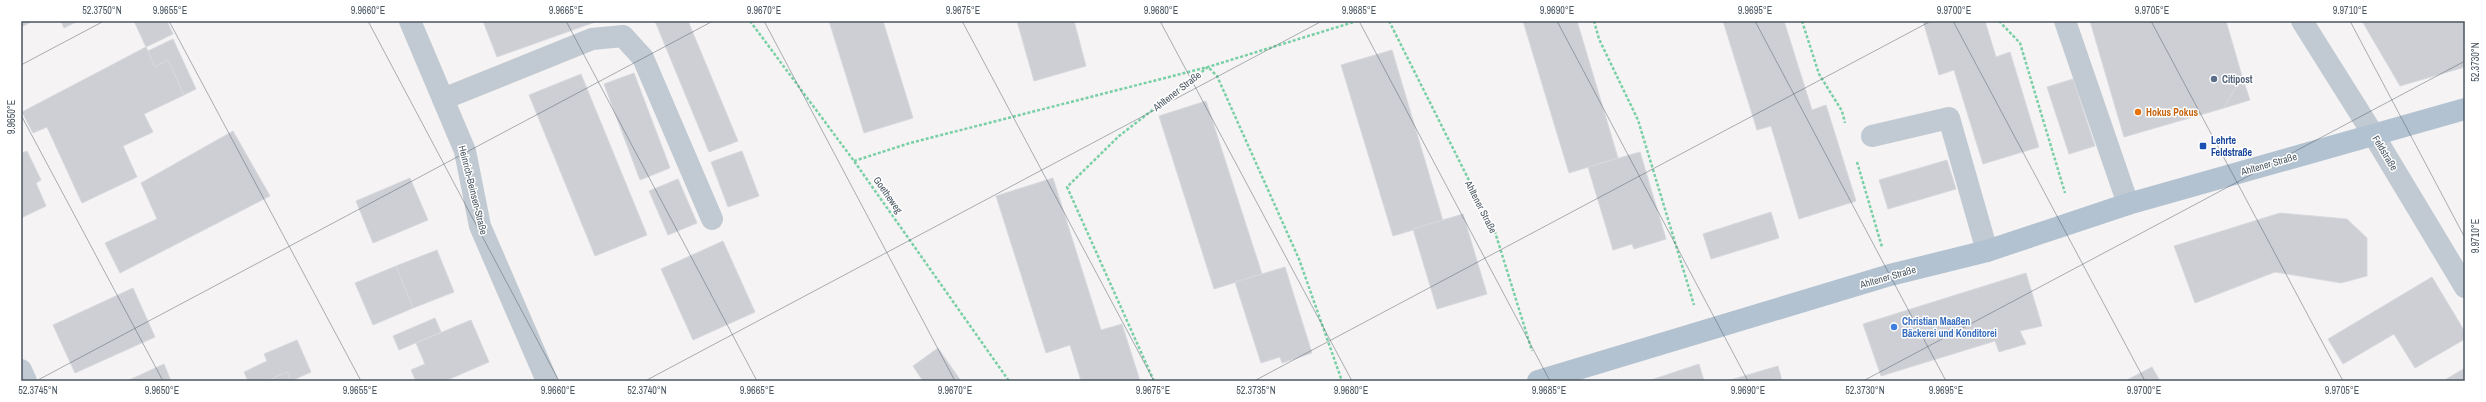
<svg xmlns="http://www.w3.org/2000/svg" width="2486" height="402" viewBox="0 0 2486 402" font-family="'Archivo Narrow',sans-serif">
<style>
.building{fill:#cdcfd5;stroke:#d7d9de}
.lines{fill:none;stroke-linecap:round;stroke-linejoin:round}
.path{stroke:#7ad0a6;stroke-width:2.5;stroke-dasharray:3 2;stroke-linecap:butt}
.minor{stroke:#c1cad2;stroke-width:22}
.major{stroke:#b3c2d1;stroke-width:22}
.ticks{fill:none;stroke:#4a5661;stroke-width:1;stroke-opacity:0.45}
.service-dot{fill:#5c6f8a;stroke:#fff;stroke-width:1.5}
.food-dot{fill:#e8710a;stroke:#fff;stroke-width:1.5}
.transit-dot{fill:#1a4fb4;stroke:#fff;stroke-width:1.5}
.shop-dot{fill:#3f7fe0;stroke:#fff;stroke-width:1.5}
.labels{text-anchor:middle;dominant-baseline:central;stroke-width:3;stroke-linejoin:round;paint-order:stroke}
.service-label{font-size:10px;font-weight:bold;fill:#4e5e75;stroke:#fff;text-anchor:start}
.street-label{font-size:10px;fill:#4a5661;stroke:#fff}
.food-label{font-size:10px;font-weight:bold;fill:#c56008;stroke:#fff;text-anchor:start}
.transit-label{font-size:10px;font-weight:bold;fill:#164399;stroke:#fff;text-anchor:start}
.shop-label{font-size:10px;font-weight:bold;fill:#366cbe;stroke:#fff;text-anchor:start}
.neatline{fill:none;stroke:#4a5661;stroke-width:1.5}
.ticks-label{font-size:10px;text-anchor:middle;fill:#4a5661}
</style>
<rect width="100%" height="100%" fill="#f5f3f3"/>
<g class="building">
<path d="M21,21H33L21,27Z"/>
<path d="M61,21H78L64,28Z"/>
<path d="M134,21H167L173,34L146,47Z"/>
<path d="M483,21H598L497,57Z"/>
<path d="M655,21H688L738,141L709,152Z"/>
<path d="M829,21H883L913,118L864,133Z"/>
<path d="M1017,21H1074L1086,66L1034,81Z"/>
<path d="M1523,21H1577L1618,158L1569,173Z"/>
<path d="M1723,21H1784L1812,110L1826,105L1856,201L1799,219L1771,126L1757,130Z"/>
<path d="M1923,21H1985L1996,57L2010,52L2039,147L1983,164L1954,70L1939,75Z"/>
<path d="M2090,21H2226L2242,76L2224,108L2124,137Z"/>
<path d="M2362,21H2465V67L2400,86Z"/>
<path d="M173,39L196,89L184,95L168,60L155,67L148,51Z"/>
<path d="M146,47L155,67L168,60L184,95L144,114L153,132L123,146L137,177L82,203L47,127L33,133L22,112Z"/>
<path d="M1392,50L1443,221L1393,236L1341,65Z"/>
<path d="M634,73L670,168L640,180L604,84Z"/>
<path d="M581,74L647,235L595,256L529,95Z"/>
<path d="M2242,76L2250,100L2224,108Z"/>
<path d="M2073,79L2095,146L2069,154L2047,87Z"/>
<path d="M1206,101L1262,274L1214,289L1159,116Z"/>
<path d="M233,131L270,196L120,273L105,243L157,219L141,183Z"/>
<path d="M21,151L22,153L27,151L41,180L36,183L46,206L21,218Z"/>
<path d="M742,151L759,196L728,207L711,162Z"/>
<path d="M1640,152L1666,239L1634,249L1632,244L1613,250L1588,167Z"/>
<path d="M1947,160L1956,189L1888,209L1879,180Z"/>
<path d="M410,178L428,220L373,243L356,201Z"/>
<path d="M1053,178L1101,330L1122,324L1140,381H1081L1070,345L1046,353L996,196Z"/>
<path d="M678,179L697,223L668,235L649,191Z"/>
<path d="M1771,212L1779,238L1711,259L1703,234Z"/>
<path d="M2280,213L2347,219L2367,238V276L2341,283L2275,272L2195,303L2174,246Z"/>
<path d="M1463,214L1487,294L1437,309L1413,229Z"/>
<path d="M723,241L755,312L693,340L661,269Z"/>
<path d="M437,250L454,292L413,308L396,266Z"/>
<path d="M396,266L413,308L373,325L355,283Z"/>
<path d="M1285,267L1312,353L1282,363L1280,357L1261,363L1235,282Z"/>
<path d="M2026,273L2042,326L2020,331L2026,344L1999,352L1995,341L1881,376L1863,324Z"/>
<path d="M2432,277L2465,332V339L2415,368L2394,334L2343,364L2328,339Z"/>
<path d="M133,288L155,337L75,373L53,325Z"/>
<path d="M435,318L441,332L399,350L393,336Z"/>
<path d="M471,320L489,362L445,381H416L411,370L425,364L416,343Z"/>
<path d="M297,340L311,372L291,381L287,372L267,381H248L244,372L267,361L264,354Z"/>
<path d="M938,348L961,381H923L913,366Z"/>
<path d="M164,364L171,381H127Z"/>
<path d="M1699,364L1704,381H1648Z"/>
<path d="M1778,366L1782,381H1727Z"/>
<path d="M2152,367L2160,381H2125Z"/>
<path d="M2465,368V381H2443Z"/>
<path d="M287,372L291,381H267Z"/>
</g>
<g class="lines">
<g class="path">
<path d="M750,21L854,161L1009,381"/>
<path d="M1389,21L1495,232L1532,351"/>
<path d="M1594,21L1599,39L1638,120L1694,305"/>
<path d="M1802,21L1819,74L1842,111L1845,123"/>
<path d="M1999,21L2020,43L2065,193"/>
<path d="M854,161L910,143L1208,67L1357,21"/>
<path d="M1857,162L1882,247"/>
<path d="M1154,381L1067,187L1119,136L1208,67L1217,76L1299,259L1342,381"/>
</g>
<g class="minor">
<path d="M410,21L465,151L480,226L547,381"/>
<path d="M2065,21L2128,204"/>
<path d="M2302,21L2373,134L2465,287"/>
<path d="M443,99L592,39L623,36L643,58L712,219"/>
<path d="M1872,136L1949,118L1987,251"/>
<path d="M21,370L26,381"/>
</g>
<path class="major" d="M1538,381L1890,275L1987,251L2128,204L2465,109"/>
</g>
<path class="ticks" d="M169,21L361,381M368,21L559,381M566,21L757,381M764,21L955,381M962,21L1154,381M1160,21L1352,381M1359,21L1550,381M1557,21L1748,381M1755,21L1946,381M1953,21L2145,381M2151,21L2343,381M2350,21L2465,238M21,65L104,21M21,115L163,381M36,381L713,21M645,381L1322,21M1254,381L1931,21M1863,381L2465,61"/>
<circle class="service-dot" cx="2214" cy="79" r="4"/>
<circle class="food-dot" cx="2138" cy="112" r="4"/>
<rect class="transit-dot" x="2199" y="142" width="8" height="8" rx="2"/>
<circle class="shop-dot" cx="1894" cy="327" r="4"/>
<g class="labels">
<g class="service-label">
<text x="2222" y="79">Citipost</text>
</g>
<g class="street-label">
<text transform="translate(1177 91) rotate(-38)">Ahltener Straße</text>
<text transform="translate(2385 153) rotate(59)">Feldstraße</text>
<text transform="translate(2269 164) rotate(-16)">Ahltener Straße</text>
<text transform="translate(473 190) rotate(76)">Heinrich-Beinsen-Straße</text>
<text transform="translate(888 195) rotate(55)">Goetheweg</text>
<text transform="translate(1481 207) rotate(63)">Ahltener Straße</text>
<text transform="translate(1888 277) rotate(-16)">Ahltener Straße</text>
</g>
<g class="food-label">
<text x="2146" y="112">Hokus Pokus</text>
</g>
<g class="transit-label">
<text x="2211" y="140">Lehrte<tspan x="2211" dy="12">Feldstraße</tspan></text>
</g>
<g class="shop-label">
<text x="1902" y="321">Christian Maaßen<tspan x="1902" dy="12">Bäckerei und Konditorei</tspan></text>
</g>
</g>
<rect width="2486" height="402" fill="none" stroke="#ffffff" stroke-width="44"/>
<rect x="22" y="22" width="2442" height="358" class="neatline"/>
<g class="ticks-label">
<text x="102" y="14">52.3750°N</text>
<text x="170" y="14">9.9655°E</text>
<text x="368" y="14">9.9660°E</text>
<text x="566" y="14">9.9665°E</text>
<text x="764" y="14">9.9670°E</text>
<text x="963" y="14">9.9675°E</text>
<text x="1161" y="14">9.9680°E</text>
<text x="1359" y="14">9.9685°E</text>
<text x="1557" y="14">9.9690°E</text>
<text x="1755" y="14">9.9695°E</text>
<text x="1954" y="14">9.9700°E</text>
<text x="2152" y="14">9.9705°E</text>
<text x="2350" y="14">9.9710°E</text>
<text transform="translate(2475 62) rotate(-90)" y="4">52.3730°N</text>
<text transform="translate(11 117) rotate(-90)" y="4">9.9650°E</text>
<text transform="translate(2475 236) rotate(-90)" y="4">9.9710°E</text>
<text x="38" y="394">52.3745°N</text>
<text x="162" y="394">9.9650°E</text>
<text x="360" y="394">9.9655°E</text>
<text x="558" y="394">9.9660°E</text>
<text x="647" y="394">52.3740°N</text>
<text x="757" y="394">9.9665°E</text>
<text x="955" y="394">9.9670°E</text>
<text x="1153" y="394">9.9675°E</text>
<text x="1256" y="394">52.3735°N</text>
<text x="1351" y="394">9.9680°E</text>
<text x="1549" y="394">9.9685°E</text>
<text x="1748" y="394">9.9690°E</text>
<text x="1865" y="394">52.3730°N</text>
<text x="1946" y="394">9.9695°E</text>
<text x="2144" y="394">9.9700°E</text>
<text x="2342" y="394">9.9705°E</text>
</g>
</svg>
